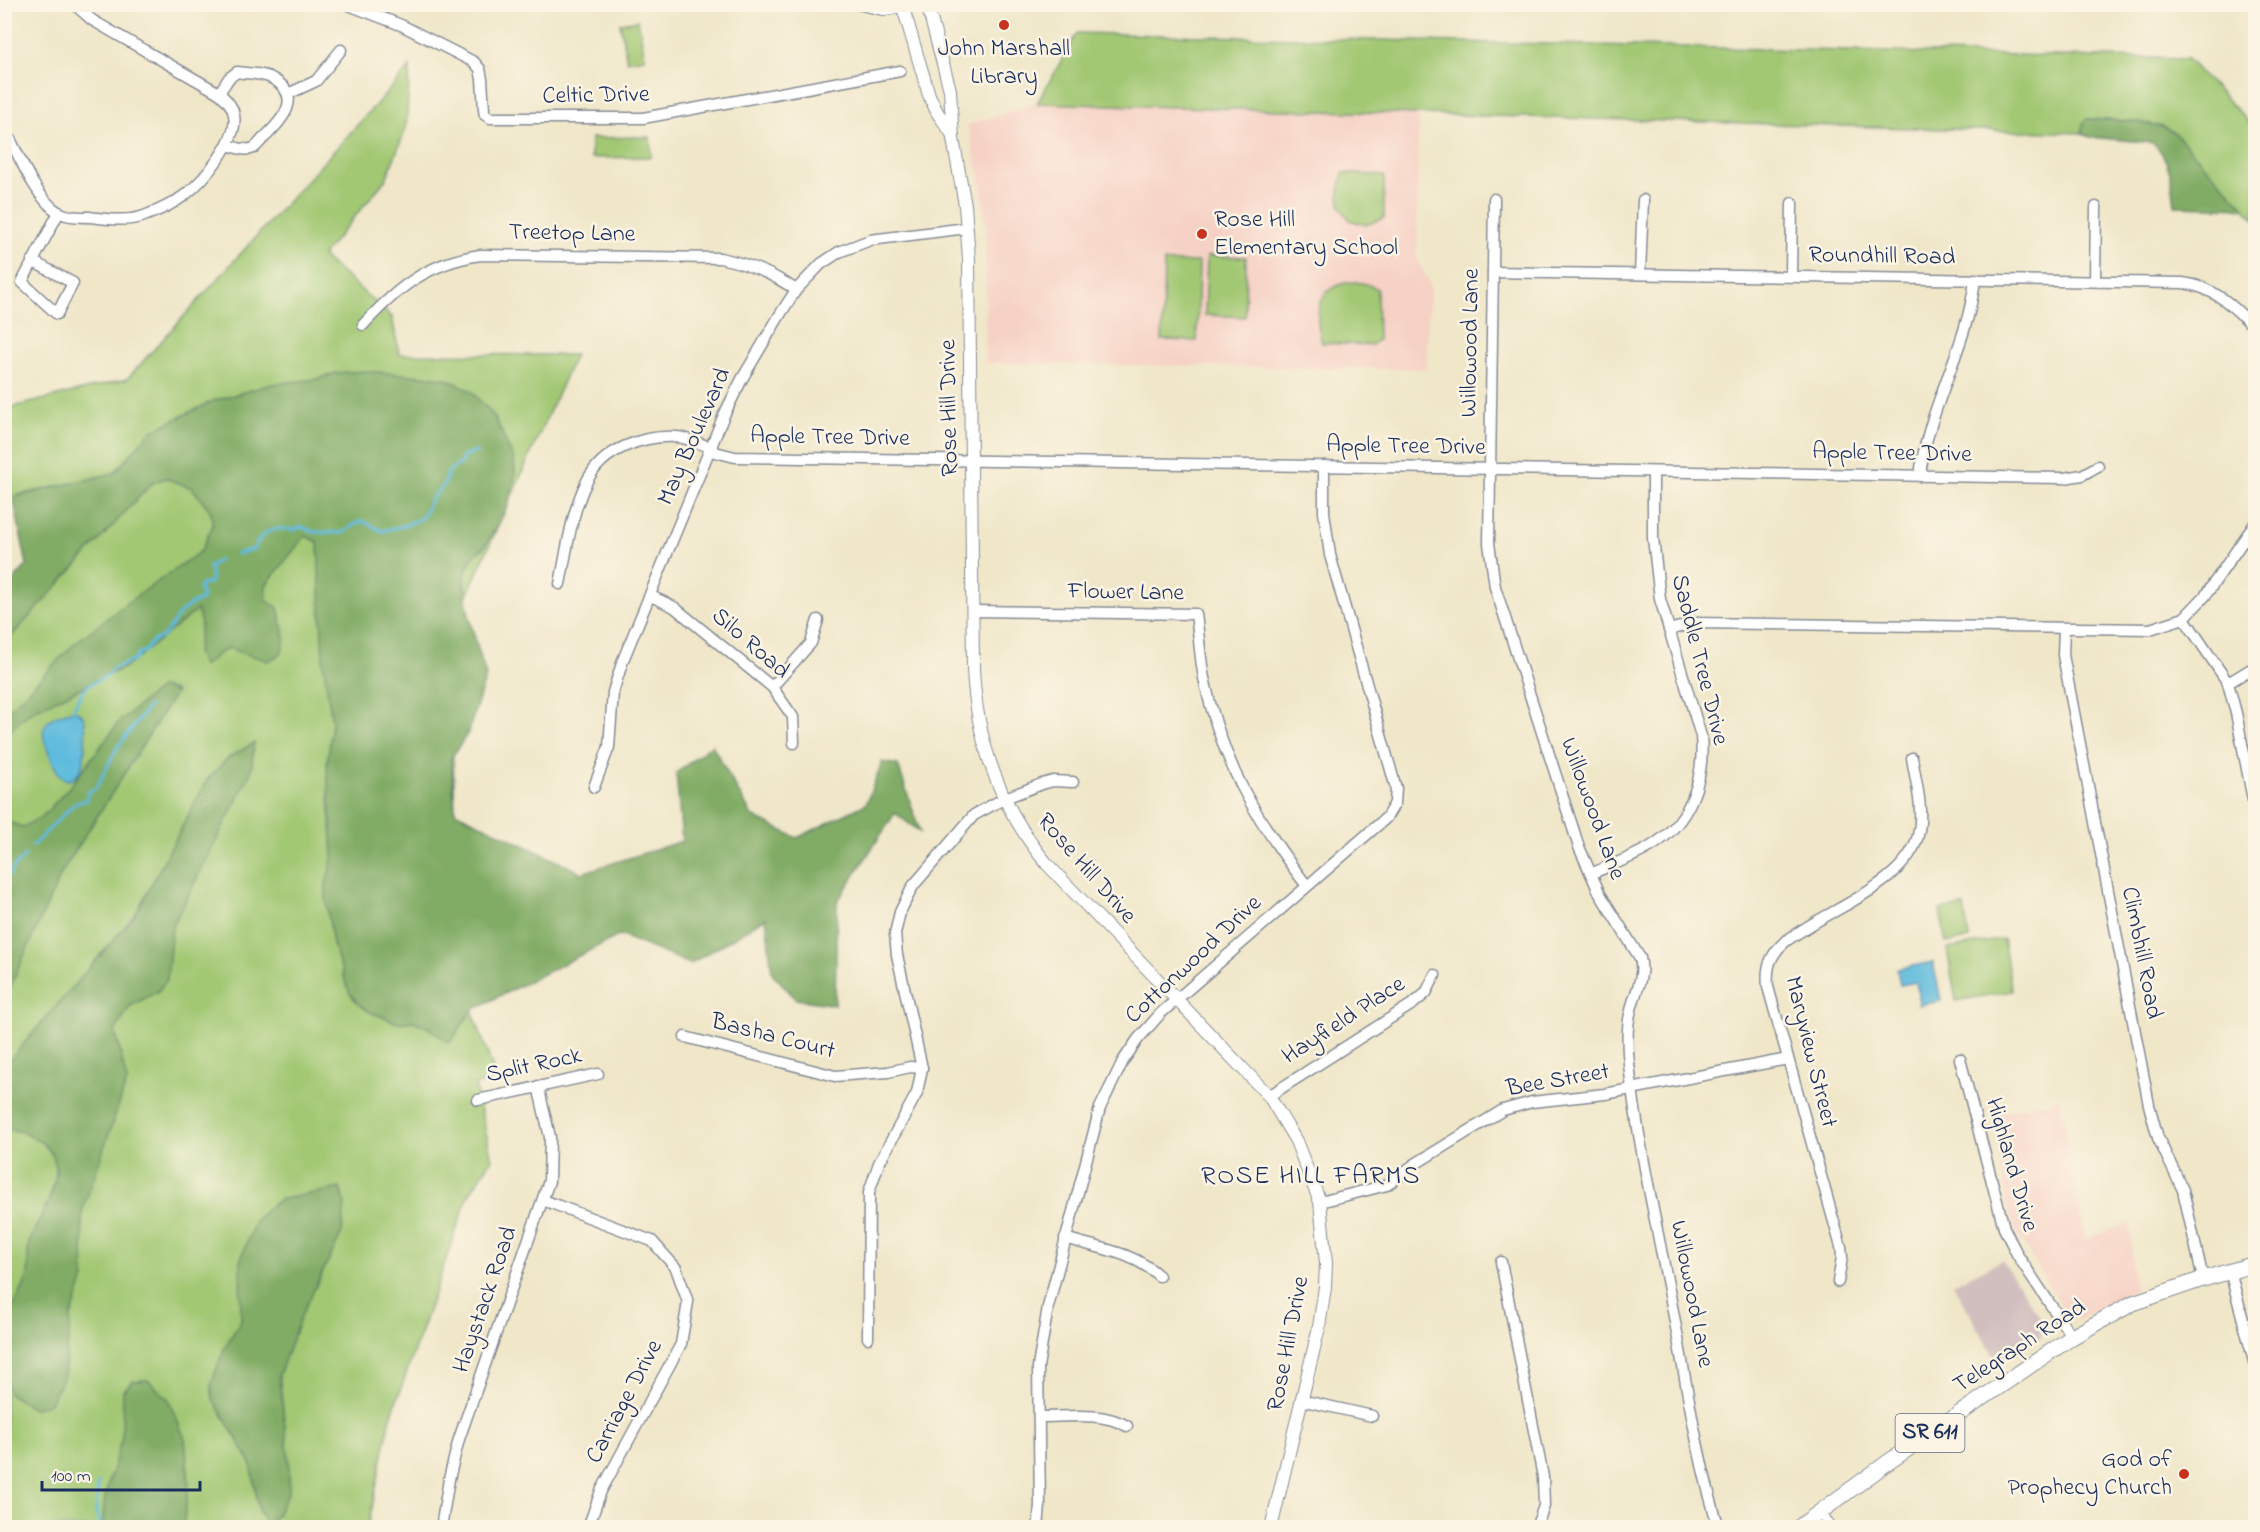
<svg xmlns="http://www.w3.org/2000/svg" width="2260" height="1532" viewBox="0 0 2260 1532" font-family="'Indie Flower',sans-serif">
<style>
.built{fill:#f6d1c5}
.industrial{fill:#d1bfbf}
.green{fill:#a2c873;stroke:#5e7c68;stroke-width:1.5}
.forest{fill:#81ac65;stroke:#4e6e62;stroke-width:1.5}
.water{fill:#5fbbdd;stroke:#3d759e;stroke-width:1.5}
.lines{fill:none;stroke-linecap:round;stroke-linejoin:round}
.stream{stroke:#5fbbdd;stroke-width:3}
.minor-casing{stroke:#868b94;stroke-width:13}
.tertiary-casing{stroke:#868b94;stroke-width:14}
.primary-casing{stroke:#868b94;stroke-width:17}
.minor{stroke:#fff;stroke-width:10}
.tertiary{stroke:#fff;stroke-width:12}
.primary{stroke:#fff;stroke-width:15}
.poi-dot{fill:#c8321e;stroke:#fcf5e5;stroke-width:2}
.labels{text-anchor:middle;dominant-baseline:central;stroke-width:5;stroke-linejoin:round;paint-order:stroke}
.shield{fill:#fcf5e5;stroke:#5e6a86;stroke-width:1.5}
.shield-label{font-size:22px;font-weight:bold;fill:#1b2f5e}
.poi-label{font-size:24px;fill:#1b2f5e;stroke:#fcf5e5}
.street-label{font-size:24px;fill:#1b2f5e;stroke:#fcf5e5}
.neighbourhood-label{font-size:26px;letter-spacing:1.5px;fill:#1b2f5e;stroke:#fcf5e5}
</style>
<rect width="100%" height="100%" fill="#fcf5e5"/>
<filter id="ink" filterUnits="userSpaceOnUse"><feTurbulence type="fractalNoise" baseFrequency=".0167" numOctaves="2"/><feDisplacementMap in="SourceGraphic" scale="12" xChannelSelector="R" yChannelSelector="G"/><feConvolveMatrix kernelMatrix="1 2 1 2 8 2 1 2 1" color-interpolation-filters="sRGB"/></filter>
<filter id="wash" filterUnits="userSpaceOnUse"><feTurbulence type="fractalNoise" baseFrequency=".008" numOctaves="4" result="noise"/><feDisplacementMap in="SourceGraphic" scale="24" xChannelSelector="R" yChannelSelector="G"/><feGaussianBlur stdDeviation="1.35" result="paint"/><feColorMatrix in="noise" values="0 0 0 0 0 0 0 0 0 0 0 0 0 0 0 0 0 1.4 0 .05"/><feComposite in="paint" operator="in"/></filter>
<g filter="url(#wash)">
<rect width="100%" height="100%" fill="#f0e7c9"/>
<g class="built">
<path d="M1037,103L1419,113L1417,259L1430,284L1426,369L985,363L986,229L980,179L967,125Z"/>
<path d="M2060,1099L2085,1239L2130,1223L2134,1289L2078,1320L2067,1315L2015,1230L2006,1203L1994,1114Z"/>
</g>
<path class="industrial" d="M2002,1260L2042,1320L2041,1337L1997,1362L1953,1284Z"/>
<g class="green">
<path d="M638,20L645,58L627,61L620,23Z"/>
<path d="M1077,33L2187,59L2255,128V219L2174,132C2148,119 2116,121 2087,119L2083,123L2082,133L1037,103Z"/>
<path d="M410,67L406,128L386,179L322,256L392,317L399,354L575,355L449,635L455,812L472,1010L497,1080L475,1085L492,1159L468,1196L390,1420L368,1527H5V606L113,474L5,498L4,409L127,379Z"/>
<path d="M650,137L651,157L591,158V138Z"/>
<path d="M1343,173L1384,176V218L1366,225L1350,220L1340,207L1339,191Z"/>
<path d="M1207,256L1246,257L1245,317L1205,315Z"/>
<path d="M1164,262H1199L1197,341L1162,340Z"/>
<path d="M1355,282L1367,284L1377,289L1378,340L1372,345L1322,343C1313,312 1317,284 1355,282Z"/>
<path d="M1964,906L1969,939L1946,943L1940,910Z"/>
<path d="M2003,939L2012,991L1956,1001L1947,949Z"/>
</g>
<g class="forest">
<path d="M2087,119C2116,121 2148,119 2174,132L2245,208L2175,206C2173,185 2170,157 2153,143L2090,137L2082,133L2083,123Z"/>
<path d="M365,371L444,378L458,384L472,392L494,416L514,460L515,476L508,506L485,546L473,557L466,570L464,585L469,617L486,676L468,733L451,758L455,812L582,873L682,841L676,773L712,745L752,816L797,838L866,804L882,762L898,765L920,832L895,813L837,902L835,1005L796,999L772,973L766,918L690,964L620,935L472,1010L450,1043L427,1027L413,1021L398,1023L370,1012L358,1004L349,992L333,944L326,900V885L333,855L327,766L332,722L323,661L318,542L305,536L266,585V600L278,608L285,638L281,654L268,661L227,648L203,666L197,652L201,623L197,610L127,666L30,712L5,735V714L74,644L127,603L201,551L213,525L210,510L192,488L165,478L151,484L5,643V590L27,565L13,497L114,473L151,431L213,401L272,384L318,379L336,373Z"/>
<path d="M161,687L176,692L62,872L5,998L4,935L6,932L4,923L5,821L23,827L43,816L72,784L120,721Z"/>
<path d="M254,743L251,772L172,927L167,980L157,992L130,1006L115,1031L127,1081L82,1212L84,1278L71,1317L64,1376L50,1403L35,1409L9,1394C6,1375 0,1343 5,1325C11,1308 23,1292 28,1275C30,1265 26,1253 29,1243C41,1210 80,1162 34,1138C23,1133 17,1129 5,1130V1071L7,1063L135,915L207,780L228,758Z"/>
<path d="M340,1188L345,1203L342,1233L301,1316L279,1375L289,1462V1491L277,1515L266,1524L259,1512L251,1463L213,1399L211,1384L224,1349L241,1320L240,1261L256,1219L278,1200Z"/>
<path d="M148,1380L168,1399L185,1439L189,1483L183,1527H102L105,1496L122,1437L123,1391L133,1381Z"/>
</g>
<g class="water">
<path d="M73,710C76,712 79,712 82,715C88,720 85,762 81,769C70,789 59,778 53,763C49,753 44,743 43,732C46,717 60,714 73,710Z"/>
<path d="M1933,962L1941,1001L1918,1005L1920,1002L1916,982L1900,985L1897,969Z"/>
</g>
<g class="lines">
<g class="stream">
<path d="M237,554L254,549C262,530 274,526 293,530L301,527L314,532L343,533L355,524L363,521L382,531L403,526L422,518L432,498L444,485L449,471L461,463L464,455L477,452"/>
<path d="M73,710L82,692L89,685L108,675L114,668L135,660L139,653L144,652L154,640C167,637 170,627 177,617C183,609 192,603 201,600L203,596L199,589L201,585L210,583L212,576L209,567L219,560"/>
<path d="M33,845L74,804L86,800L88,792L96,788L117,748L149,706"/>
<path d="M4,882L13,868L25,856"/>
<path d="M98,1483L96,1511L101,1528"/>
</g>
</g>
</g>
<g filter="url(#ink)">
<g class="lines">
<g class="minor-casing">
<g id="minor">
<path d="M74,4L92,20L116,34L219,93"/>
<path d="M346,4L401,25L474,62L480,69L482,79L484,110L485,115L490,118H643L900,71"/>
<path d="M857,4L884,10L903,7"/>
<path d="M288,94L316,81L341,50"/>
<path d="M4,127C17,151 35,198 58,212C68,217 79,217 90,217C106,219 129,222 144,216C158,211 173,204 185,195C203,181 239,140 234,115C233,106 225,98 219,93L229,78L237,72C248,74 264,73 273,79C303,96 284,118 267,135C263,138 258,145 254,148C245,152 235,147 227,145"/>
<path d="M1494,199L1489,543L1495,587L1579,847L1600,894L1640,958C1645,977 1635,992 1631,1010C1626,1028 1627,1046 1629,1064C1638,1145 1657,1226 1672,1306C1686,1379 1696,1456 1719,1528"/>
<path d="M32,261L73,283L57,314L22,282L59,212"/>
<path d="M1493,272L2183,283C2215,287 2234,307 2256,329"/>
<path d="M1640,274L1643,200"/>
<path d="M1791,276L1792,203"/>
<path d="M2095,281L2096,207"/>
<path d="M363,325C398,287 428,263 480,255L720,258C749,264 772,273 796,290"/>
<path d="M711,451L735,457L2064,478L2082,475L2098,466"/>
<path d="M1920,476C1927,408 1968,347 1975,279"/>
<path d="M560,584C567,550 571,513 587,481C603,449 643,435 677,437C688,438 701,444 712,448"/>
<path d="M651,596L674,607L772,687L793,717L794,743"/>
<path d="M973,611L1196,614C1199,636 1200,657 1204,678C1222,763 1255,818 1307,886"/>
<path d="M2184,618L2228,683L2236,713L2256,815"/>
<path d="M2064,629L2063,655L2149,1105L2158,1138L2183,1190L2203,1279"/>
<path d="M1669,630L1695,623L2150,629L2184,618L2205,596L2256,522"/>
<path d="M2228,683L2256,666"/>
<path d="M772,687L811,643L818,620"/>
<path d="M594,787L609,747L613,692L623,660L724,415L742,379L781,313L796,290L821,264L839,252L870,240L967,228"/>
<path d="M1591,874C1610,865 1632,858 1650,847C1690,823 1705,780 1701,736L1660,599L1653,538V472"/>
<path d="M685,1037L835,1076L888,1072L910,1067L922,1068"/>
<path d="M1960,1059L2004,1228L2018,1256L2072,1337"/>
<path d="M1269,1096L1414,1003L1426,993L1435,975"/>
<path d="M478,1100L598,1074"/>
<path d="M543,1200L652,1241L676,1268L688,1302L681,1344L601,1491L588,1528"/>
<path d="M1320,1202L1387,1185L1415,1164L1503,1110L1532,1102L1605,1094L1788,1059"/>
<path d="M1065,1238C1099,1249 1132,1251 1159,1276"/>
<path d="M1501,1262L1543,1477L1544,1506L1536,1528"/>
<path d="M2230,1271L2256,1369"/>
<path d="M1838,1282L1842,1257L1841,1247L1768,987C1767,976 1767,966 1773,956C1780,943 1792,937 1804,929C1841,905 1911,879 1919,831C1923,807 1916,782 1912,758"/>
<path d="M868,1338L869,1192L879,1163L917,1093L922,1068L897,955L895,934L900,912L913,886L974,815L1005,798L1042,784L1053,781L1073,782"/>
<path d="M1301,1400L1372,1416"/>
<path d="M1039,1417C1068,1417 1101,1411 1127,1426"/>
<path d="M1819,1512L1832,1528"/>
<path d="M441,1528L449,1479L459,1439L549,1181L550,1137L538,1086"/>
<path d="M1038,1528L1040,1505L1038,1367L1048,1307L1100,1108L1123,1061L1138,1039L1161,1013L1386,818L1395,803L1396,788L1330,555L1324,512V466"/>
</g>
</g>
<g class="tertiary-casing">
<g id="tertiary">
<path d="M902,4L929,95L937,112L953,135"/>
<path d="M927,4L950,90L953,139L965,205L969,259L973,668C976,741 1000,807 1047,864L1269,1096L1296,1141L1320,1202L1326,1263L1325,1287L1319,1327L1271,1528"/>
</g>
</g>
<g class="primary-casing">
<path id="primary" d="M1798,1528L1887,1463L2072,1337L2133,1303L2203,1279L2256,1264"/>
</g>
<use href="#minor" class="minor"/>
<use href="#tertiary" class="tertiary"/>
<use href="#primary" class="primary"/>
</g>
</g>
<g class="poi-dot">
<circle cx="1004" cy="25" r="6"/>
<circle cx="1202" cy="234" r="6"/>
<circle cx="2184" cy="1474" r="6"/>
</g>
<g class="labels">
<rect class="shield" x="1895.5" y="1414" width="69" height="38" rx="4.5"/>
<g class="shield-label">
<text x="1930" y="1433">SR 611</text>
</g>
<g class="poi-label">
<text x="1004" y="49">John Marshall<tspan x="1004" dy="28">Library</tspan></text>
<text x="1214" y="220" text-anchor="start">Rose Hill<tspan x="1214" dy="28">Elementary School</tspan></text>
<text x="2172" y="1460" text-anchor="end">God of<tspan x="2172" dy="28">Prophecy Church</tspan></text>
</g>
<g class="street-label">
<text transform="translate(596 96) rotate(-1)">Celtic Drive</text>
<text transform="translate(572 234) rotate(1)">Treetop Lane</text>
<text transform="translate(1882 257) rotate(1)">Roundhill Road</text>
<text transform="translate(1471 343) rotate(-89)">Willowood Lane</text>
<text transform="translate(950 408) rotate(-91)">Rose Hill Drive</text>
<text transform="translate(695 437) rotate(-66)">May Boulevard</text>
<text transform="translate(830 438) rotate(1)">Apple Tree Drive</text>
<text transform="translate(1406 447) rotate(1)">Apple Tree Drive</text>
<text transform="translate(1892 454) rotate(1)">Apple Tree Drive</text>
<text transform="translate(1126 593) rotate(1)">Flower Lane</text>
<text transform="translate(750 644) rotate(41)">Silo Road</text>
<text transform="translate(1699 660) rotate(76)">Saddle Tree Drive</text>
<text transform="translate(1592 809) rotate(70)">Willowood Lane</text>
<text transform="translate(1086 869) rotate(49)">Rose Hill Drive</text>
<text transform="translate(2141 953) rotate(79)">Climbhill Road</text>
<text transform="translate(1194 960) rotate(-43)">Cottonwood Drive</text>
<text transform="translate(1344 1021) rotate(-33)">Hayfield Place</text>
<text transform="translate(773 1037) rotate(14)">Basha Court</text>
<text transform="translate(1810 1052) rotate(76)">Maryview Street</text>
<text transform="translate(534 1066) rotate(-12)">Split Rock</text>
<text transform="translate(1558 1081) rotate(-10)">Bee Street</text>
<text transform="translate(2011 1165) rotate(74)">Highland Drive</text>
<text transform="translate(1691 1294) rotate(79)">Willowood Lane</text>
<text transform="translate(486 1300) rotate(-71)">Haystack Road</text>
<text transform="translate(1289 1344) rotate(-79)">Rose Hill Drive</text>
<text transform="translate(2020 1347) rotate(-33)">Telegraph Road</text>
<text transform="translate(625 1402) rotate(-62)">Carriage Drive</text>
</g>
<g class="neighbourhood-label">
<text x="1311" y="1177">ROSE HILL FARMS</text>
</g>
</g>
<rect width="2260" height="1532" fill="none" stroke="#fcf5e5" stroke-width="24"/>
<path d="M42 1481v9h158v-9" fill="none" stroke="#1b2f5e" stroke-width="3"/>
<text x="51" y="1481" font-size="18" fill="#1b2f5e" stroke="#fcf5e5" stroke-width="4.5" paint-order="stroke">100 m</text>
</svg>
